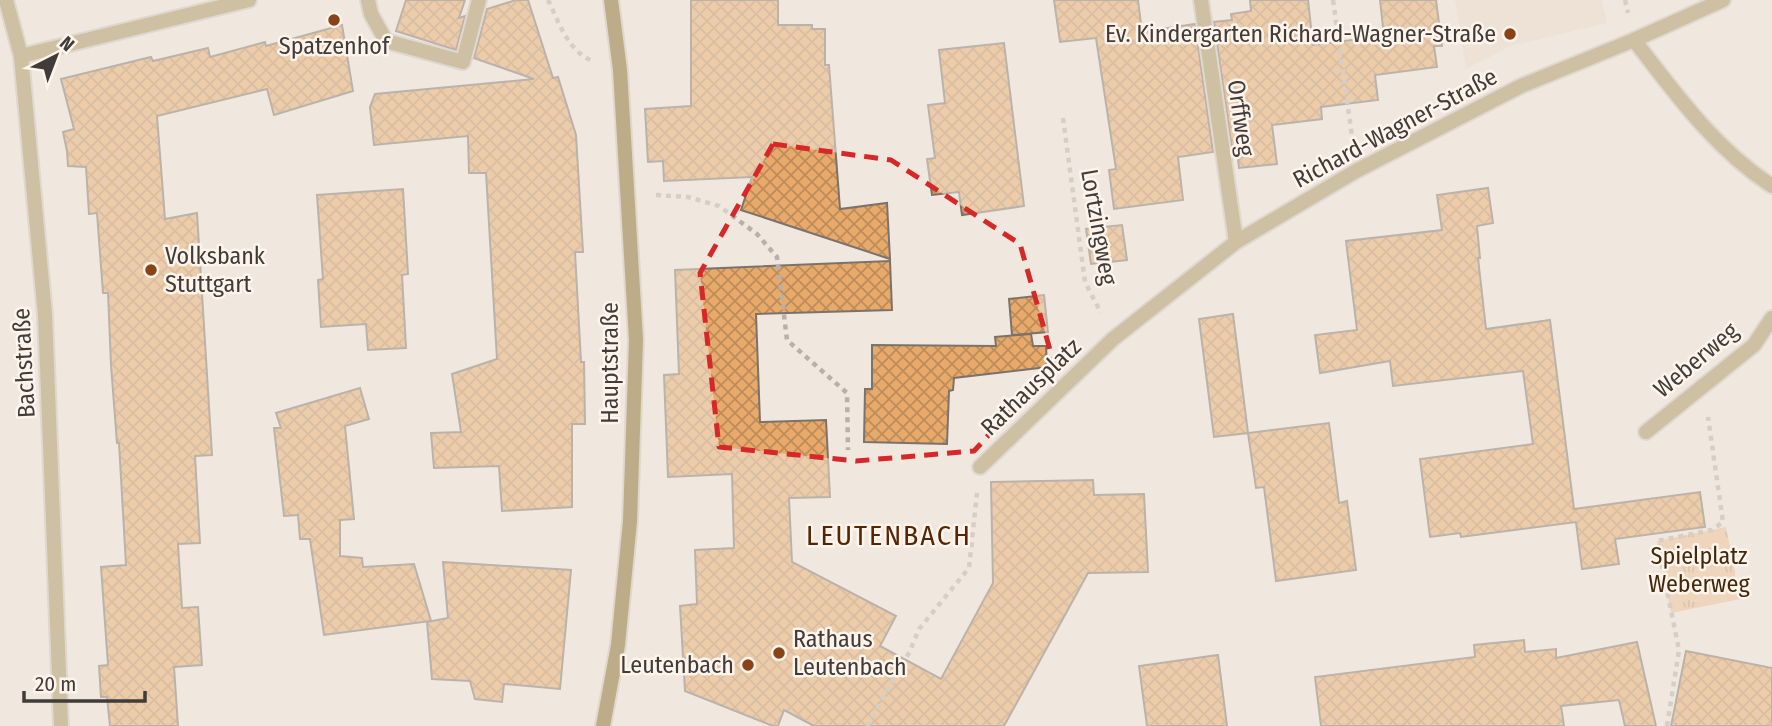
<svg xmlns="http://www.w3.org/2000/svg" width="1772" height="726" viewBox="0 0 1772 726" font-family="'Fira Sans Condensed',sans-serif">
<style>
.built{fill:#ebdccd}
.park{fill:url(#park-tufts)}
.building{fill:url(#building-cross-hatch);stroke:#7b736b;stroke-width:2}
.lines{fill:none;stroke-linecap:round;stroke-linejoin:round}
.lane-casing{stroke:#cdc5bd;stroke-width:18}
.street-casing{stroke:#cdc5bd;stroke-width:18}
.secondary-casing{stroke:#cdc5bd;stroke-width:18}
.path{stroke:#b8b0a9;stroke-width:4.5;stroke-dasharray:5 5;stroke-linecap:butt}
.lane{stroke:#a3915b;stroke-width:14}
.street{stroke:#a3915b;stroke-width:14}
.secondary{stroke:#7d6720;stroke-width:14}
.marked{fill:none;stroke:#d62828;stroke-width:5;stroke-dasharray:14 9;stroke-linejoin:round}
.poi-dot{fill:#884416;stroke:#fef4eb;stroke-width:2.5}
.labels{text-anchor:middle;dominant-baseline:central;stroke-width:5;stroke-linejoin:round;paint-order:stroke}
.poi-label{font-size:24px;fill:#403c39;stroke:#fef4eb;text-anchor:end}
.street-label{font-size:24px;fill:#403c39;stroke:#fef4eb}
.park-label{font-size:24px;fill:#42290d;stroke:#fef4eb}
.quarter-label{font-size:28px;letter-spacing:2px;fill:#542605;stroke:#fef4eb}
</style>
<defs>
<pattern id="park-tufts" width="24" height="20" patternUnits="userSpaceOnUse" patternTransform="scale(1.75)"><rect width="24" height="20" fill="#eabe93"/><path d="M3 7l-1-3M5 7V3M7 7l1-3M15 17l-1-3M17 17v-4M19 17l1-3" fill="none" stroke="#bf9c79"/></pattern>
<pattern id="building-cross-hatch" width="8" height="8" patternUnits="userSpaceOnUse" patternTransform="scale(1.75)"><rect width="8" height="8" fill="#e8aa6b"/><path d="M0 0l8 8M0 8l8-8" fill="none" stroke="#bd8c59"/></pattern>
</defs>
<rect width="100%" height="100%" fill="#f0e7de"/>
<path class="built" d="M1455,0H1602L1607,23L1511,46L1466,69Z"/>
<path class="park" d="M1726,527L1740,599L1671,613L1657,541Z"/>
<g class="building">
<path d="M406,0H465L459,18L465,16L456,50L396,31Z"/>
<path d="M516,0H528L553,78L558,77L576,135L583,252H575L581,362H584L585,424H572V507L502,511L499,466L434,468L431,433L461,432L452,374L497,359L486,173H469L468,136L374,145L370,107L375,94L534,79L474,58L487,9Z"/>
<path d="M691,0H778V25H812V29H825V65H829L840,209L887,203L890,259L741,210L752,177L664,181L663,161L648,162L645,109L691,106Z"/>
<path d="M1054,0H1138L1142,32L1195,24L1213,152L1178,157L1183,200L1114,209L1109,170L1116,169L1096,38L1060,42Z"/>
<path d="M1250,0H1308L1313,45L1384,36L1380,0H1436L1442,46H1434L1437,67L1375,75L1378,100L1321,107L1322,119L1272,125L1277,164L1239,168L1237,149H1232L1214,22L1232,20L1231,14L1251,11Z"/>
<path d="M342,25L353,91L274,115L267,89L157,116L165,219L197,213L212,455L195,456L200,543L178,544L182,608L198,607L202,665L174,667L178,726H110L107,697H101L99,666L108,665L101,567L126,565L119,443H117L111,365L108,293H103L97,213L89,214L86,167L68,166L67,151L63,132L74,129L61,79L151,57L153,61L208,48L210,57L265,42L266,46Z"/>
<path d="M1004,43L1024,206L962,215L959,192L932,195L927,159L935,158L928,105L945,103L939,50Z"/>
<path d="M1488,188L1493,223L1477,226L1480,258H1478L1486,329L1550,320L1574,509L1700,492L1705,527L1615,539L1619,564L1582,569L1576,522L1461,537L1460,533L1430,537L1420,459L1533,444L1523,371L1393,386L1390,361L1320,373L1315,335L1357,330L1346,241L1442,230L1437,195Z"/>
<path d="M403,189L408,274L402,275L406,348L368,350L366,324L321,327L318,280L323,279L317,195Z"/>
<path d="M1122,225L1127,260L1091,264L1086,229Z"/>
<path d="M890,261L892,310L756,314L760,422L826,420L830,497L789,498L792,562L896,616L880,646L941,679L993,583L991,482L1093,480L1094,495L1144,494L1148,572L1088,573L1004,726H814L784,710L778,726H773L685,691L680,606L697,604L695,550L734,548L732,474L668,477L664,375L679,374L675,270Z"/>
<path d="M1044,295L1048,332L1012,335L1009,299Z"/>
<path d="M1233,314L1248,433L1214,437L1199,319Z"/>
<path d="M1031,334L1033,346H1046L1047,367L954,378L953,390L949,391L947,444L864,442L865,389H872V345L996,346L995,337Z"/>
<path d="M360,388L369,419L345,426L354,519L340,520V556L362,558L363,567L414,564L431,621L324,635L310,539H300L298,515L284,516L274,428H281L276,413Z"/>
<path d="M1329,423L1339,503L1347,501L1356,570L1276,581L1264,487L1256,488L1248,433Z"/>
<path d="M443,562L571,570L560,689L504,684L502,702L475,699L470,681L432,679L427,622L448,618Z"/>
<path d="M1524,640L1525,652L1556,649V658L1637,642L1656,726H1625L1619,700L1561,706L1564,726H1321L1315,677L1475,657L1474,645Z"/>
<path d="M1686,651L1772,668V726H1671Z"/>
<path d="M1218,655L1227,726H1147L1139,666Z"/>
</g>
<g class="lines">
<g class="lane-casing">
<path id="lane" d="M368,0L371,14L386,41L463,62L479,0"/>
</g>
<g class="street-casing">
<g id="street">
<path d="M6,0L21,56L45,315L61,726"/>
<path d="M1201,0L1236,242"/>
<path d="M1634,40C1675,93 1715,149 1772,186"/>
<path d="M21,56L249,0"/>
<path d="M1646,432L1754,345L1772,318"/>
<path d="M980,467L1113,339L1236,242L1356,171L1521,86L1634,40L1723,0"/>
</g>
</g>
<g class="secondary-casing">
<path id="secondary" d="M603,726L618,645L630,521L636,340L620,70L611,0"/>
</g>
<g class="path">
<path d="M548,0C559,22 568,52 593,61"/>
<path d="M1333,0L1353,143"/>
<path d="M1625,0L1628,13"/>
<path d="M1063,118L1085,282L1101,313"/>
<path d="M656,195L688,197L719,206L757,234L777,257L787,340L847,393L848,450"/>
<path d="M867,726L910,651L919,629L969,568L977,493"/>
<path d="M1667,726L1679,650L1657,541L1712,530L1723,522L1708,417"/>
</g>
<use href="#lane" class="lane"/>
<use href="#street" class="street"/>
<use href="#secondary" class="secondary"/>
</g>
<path d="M0 0H1772V726H0ZM773,144L891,160L1020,244L1054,364L974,451L856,461L719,447L700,273Z" fill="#f0e7de" fill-opacity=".55" fill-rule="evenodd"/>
<path class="marked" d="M773,144L891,160L1020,244L1054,364L974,451L856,461L719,447L700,273Z"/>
<g class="poi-dot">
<circle cx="334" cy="20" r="7"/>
<circle cx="1510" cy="34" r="7"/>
<circle cx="151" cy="270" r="7"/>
<circle cx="779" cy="653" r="7"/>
<circle cx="748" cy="665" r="7"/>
</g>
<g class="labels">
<g class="poi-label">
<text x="1496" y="34">Ev. Kindergarten Richard-Wagner-Straße</text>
<text x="334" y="46" text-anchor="middle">Spatzenhof</text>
<text x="165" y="256" text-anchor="start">Volksbank<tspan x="165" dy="28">Stuttgart</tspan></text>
<text x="793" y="639" text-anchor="start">Rathaus<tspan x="793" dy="28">Leutenbach</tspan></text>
<text x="734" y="665">Leutenbach</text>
</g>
<g class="street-label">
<text transform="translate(1241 118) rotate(82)">Orffweg</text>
<text transform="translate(1395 128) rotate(-28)">Richard-Wagner-Straße</text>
<text transform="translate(1099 227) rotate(80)">Lortzingweg</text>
<text transform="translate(1696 360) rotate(-40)">Weberweg</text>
<text transform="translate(24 363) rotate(-93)">Bachstraße</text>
<text transform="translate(610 363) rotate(-90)">Hauptstraße</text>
<text transform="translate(1031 387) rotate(-44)">Rathausplatz</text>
</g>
<g class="park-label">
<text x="1699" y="556">Spielplatz<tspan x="1699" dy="28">Weberweg</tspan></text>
</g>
<g class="quarter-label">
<text x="889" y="535">LEUTENBACH</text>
</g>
</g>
<g transform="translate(56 56) rotate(42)" stroke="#fef4eb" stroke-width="5" paint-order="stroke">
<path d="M0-5L12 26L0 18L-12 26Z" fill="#403c39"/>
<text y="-10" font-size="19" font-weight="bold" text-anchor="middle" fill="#403c39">N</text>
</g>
<path d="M24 691v10h121v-10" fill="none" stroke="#403c39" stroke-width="3.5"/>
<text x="35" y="691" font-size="21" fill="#403c39" stroke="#fef4eb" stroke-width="5" paint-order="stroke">20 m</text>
</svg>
